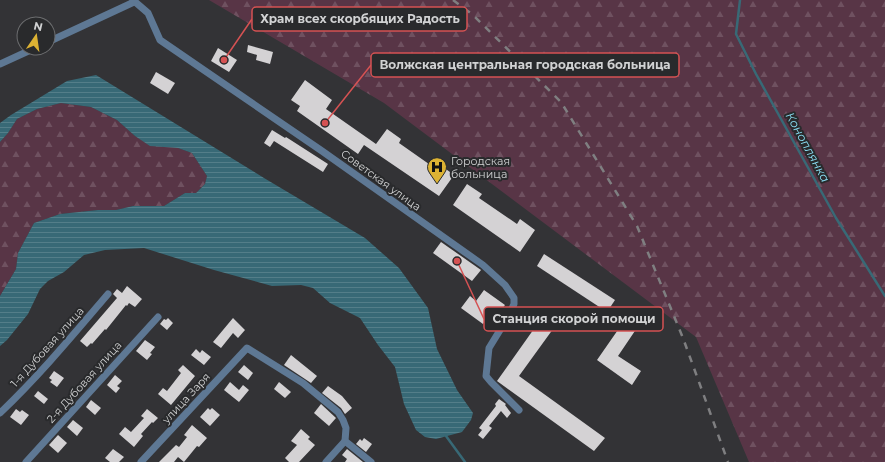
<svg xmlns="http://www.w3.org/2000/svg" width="885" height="462" viewBox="0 0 885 462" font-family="Montserrat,sans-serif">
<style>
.forest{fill:url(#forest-firs)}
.water{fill:url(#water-rules)}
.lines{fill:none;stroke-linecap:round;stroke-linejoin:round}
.stream{stroke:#386976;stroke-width:2.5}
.building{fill:#d4d2d4}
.street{stroke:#5e7894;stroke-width:7}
.rail{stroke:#7f7f81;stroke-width:2.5;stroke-dasharray:7 7;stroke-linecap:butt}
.labels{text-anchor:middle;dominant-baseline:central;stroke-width:4;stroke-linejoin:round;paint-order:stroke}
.poi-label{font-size:11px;fill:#d1d2d3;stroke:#292a2c;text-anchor:start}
.street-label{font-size:11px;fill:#d1d2d3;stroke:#292a2c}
.water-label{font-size:12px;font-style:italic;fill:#8bdff5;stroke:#292a2c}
.leader{fill:none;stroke:#d55253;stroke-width:1.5}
.callout-dot{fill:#d55253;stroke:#292a2c;stroke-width:1.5}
.callout{fill:#292a2c;stroke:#d55253;stroke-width:1.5}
.callout-label{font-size:12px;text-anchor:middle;font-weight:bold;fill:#d1d2d3}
</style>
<defs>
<pattern id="forest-firs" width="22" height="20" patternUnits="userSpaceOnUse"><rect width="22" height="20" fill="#583546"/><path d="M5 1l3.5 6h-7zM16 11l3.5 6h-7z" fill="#6f5160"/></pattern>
<pattern id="water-rules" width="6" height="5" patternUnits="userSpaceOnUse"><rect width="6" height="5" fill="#386976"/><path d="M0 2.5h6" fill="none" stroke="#547e89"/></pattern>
</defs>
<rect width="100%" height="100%" fill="#333336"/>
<g class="forest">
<path d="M209,0H885V462H749L696,337L384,103Z"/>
<path d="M61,103L91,107L117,120L135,136L165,146L178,148L192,153L207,176L205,184L196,193H185L164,206H133L116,210H98L60,214L34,223L18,253L16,269L0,296V142L8,133L17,119L37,109Z"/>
</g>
<path class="water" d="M96,75L264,178L365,238L399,268L428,308L437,349L457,390L473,413L471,420L462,432L436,439L425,437L416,430L404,404L395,367L378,345L360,318L330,303L313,288L301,285L272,286L214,270L144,248L105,250L84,255L64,272L48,281L40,289L28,314L7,340L0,346V296L16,269L18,253L34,223L60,214L98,210H116L133,206H164L185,193H196L205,184L207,176L192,153L178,148L150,146L135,136L117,120L91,107L61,103L37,109L17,119L8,133L0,142V123L11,115L67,81Z"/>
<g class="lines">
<g class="stream">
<path d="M740,0L736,34L756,74L836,218L885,296"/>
<path d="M446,436L465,462"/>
</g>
</g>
<g class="building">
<path d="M248,45L273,52L270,64L256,60L257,55L247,52Z"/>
<path d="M218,48L237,60L229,72L211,61Z"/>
<path d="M156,72L175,83L168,94L150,83Z"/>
<path d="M305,80L332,100L326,109L376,144L387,129L401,139L399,143L436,169L439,164L454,175L439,196L364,145L358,154L297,111L300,106L291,100Z"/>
<path d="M272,130L285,138L286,137L328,164L323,172L274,141L270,147L264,143Z"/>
<path d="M467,184L482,194L479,198L517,224L520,219L535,230L520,252L453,205Z"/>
<path d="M441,242L481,270L472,281L433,253Z"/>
<path d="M544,254L615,300L607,312L537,266Z"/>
<path d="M127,286L142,299L135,307L129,303L127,306L126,305L106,330L105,329L92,344L91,343L87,347L80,341L117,298L113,294L117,289L122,293Z"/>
<path d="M484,290L505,305L496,317L490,313L483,324L461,308L470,296L476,301Z"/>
<path d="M548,309L561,318L519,376L605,438L594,451L497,381Z"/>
<path d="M629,314L641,322L618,356L641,371L632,385L597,360Z"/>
<path d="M168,318L173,323L167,330L160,324L164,319L166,320Z"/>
<path d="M233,318L245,330L238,338L233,333L221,348L213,342Z"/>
<path d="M145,340L155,347L150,353L152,354L147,360L136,351Z"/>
<path d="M196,349L200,353L202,350L211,357L204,365L191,355Z"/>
<path d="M291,355L317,376L311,383L284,365Z"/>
<path d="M183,365L195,376L171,405L158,394L163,388L167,391L181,373L178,370Z"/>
<path d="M244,365L253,373L248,380L238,372Z"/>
<path d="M54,371L64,378L57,387L50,382L52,380L49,378Z"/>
<path d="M115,375L122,381L117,386L120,388L116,393L107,385Z"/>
<path d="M230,382L239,390L243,385L249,390L239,402L224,390Z"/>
<path d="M279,382L291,392L285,398L274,389Z"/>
<path d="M328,386L342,396L352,408L345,414L341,408L322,393Z"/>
<path d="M38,391L48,399L44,404L34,396Z"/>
<path d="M499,399L506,404L505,405L511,413L507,418L501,411L489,426L492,428L483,439L478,435L482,430L479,428L496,406L495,404Z"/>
<path d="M91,400L101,408L95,415L86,407Z"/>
<path d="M321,404L336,418L329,426L314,413Z"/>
<path d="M208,408L210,410L212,408L220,415L210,426L200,417Z"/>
<path d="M16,409L20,412L22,410L29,415L21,425L10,417Z"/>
<path d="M147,409L158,418L153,423L152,422L141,434L143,436L134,447L119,434L125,427L131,432L144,418L141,416Z"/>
<path d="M73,420L83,428L77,436L67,427Z"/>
<path d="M192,425L207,438L199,447L197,446L184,462L178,457L174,462H159L176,445L179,447L187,437L184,435Z"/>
<path d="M301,429L310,437L308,439L315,445L299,462H289L285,458L297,445L291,441Z"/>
<path d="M58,435L67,443L58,453L49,445Z"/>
<path d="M364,438L372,444L366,452L356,444L360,439L362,441Z"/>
<path d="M113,449L124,457L119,462H110L105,458Z"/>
<path d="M347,449L363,462H345L347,459L342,455Z"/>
</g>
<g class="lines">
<g class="street">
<path d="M133,0L148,13L160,40L322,151L483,265L505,285L514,298V304L508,317L489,348L486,376L491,382L519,410"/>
<path d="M48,42L134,2"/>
<path d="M0,64L35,48"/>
<path d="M0,413C39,376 73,335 108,294"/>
<path d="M26,462L158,317"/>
<path d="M141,462L247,348L303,383L338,412L343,420L346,428L345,441L371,462"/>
<path d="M326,462L345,441"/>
</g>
<path class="rail" d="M453,0L473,15L561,102L637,226L683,338L728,462"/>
</g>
<defs>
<g id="hospital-pin" transform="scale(1)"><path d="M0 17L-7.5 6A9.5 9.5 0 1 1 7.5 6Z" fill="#dcb233" stroke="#292a2c"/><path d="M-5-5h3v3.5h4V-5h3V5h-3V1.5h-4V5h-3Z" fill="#111"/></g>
</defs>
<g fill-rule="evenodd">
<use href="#hospital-pin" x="437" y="167"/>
</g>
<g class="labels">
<g class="poi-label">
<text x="451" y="161">Городская<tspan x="451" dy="13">больница</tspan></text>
</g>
<g class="street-label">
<text transform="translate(381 180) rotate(36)">Советская улица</text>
<text transform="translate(47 347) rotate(-48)">1-я Дубовая улица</text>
<text transform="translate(84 382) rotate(-48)">2-я Дубовая улица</text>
<text transform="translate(186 398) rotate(-47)">улица Заря</text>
</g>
<g class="water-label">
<text transform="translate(808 147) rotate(61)">Коноплянка</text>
</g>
</g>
<path class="leader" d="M224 60L252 19M325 123L371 65M457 261L484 319"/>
<g class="callout-dot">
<circle cx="224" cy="60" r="4"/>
<circle cx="325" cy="123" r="4"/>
<circle cx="457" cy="261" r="4"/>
</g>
<g class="callout">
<rect x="252" y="7" width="215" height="24" rx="4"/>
<rect x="371" y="53" width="308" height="24" rx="4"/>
<rect x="484" y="307" width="179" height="24" rx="4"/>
</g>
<g class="callout-label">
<text x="360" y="23">Храм всех скорбящих Радость</text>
<text x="525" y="69">Волжская центральная городская больница</text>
<text x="574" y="323">Станция скорой помощи</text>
</g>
<g transform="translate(36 36) rotate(13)"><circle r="19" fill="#292a2c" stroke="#6c6d6f"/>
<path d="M0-3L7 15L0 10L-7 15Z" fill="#dcb233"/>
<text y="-6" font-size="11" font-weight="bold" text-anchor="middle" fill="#d1d2d3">N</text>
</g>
</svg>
